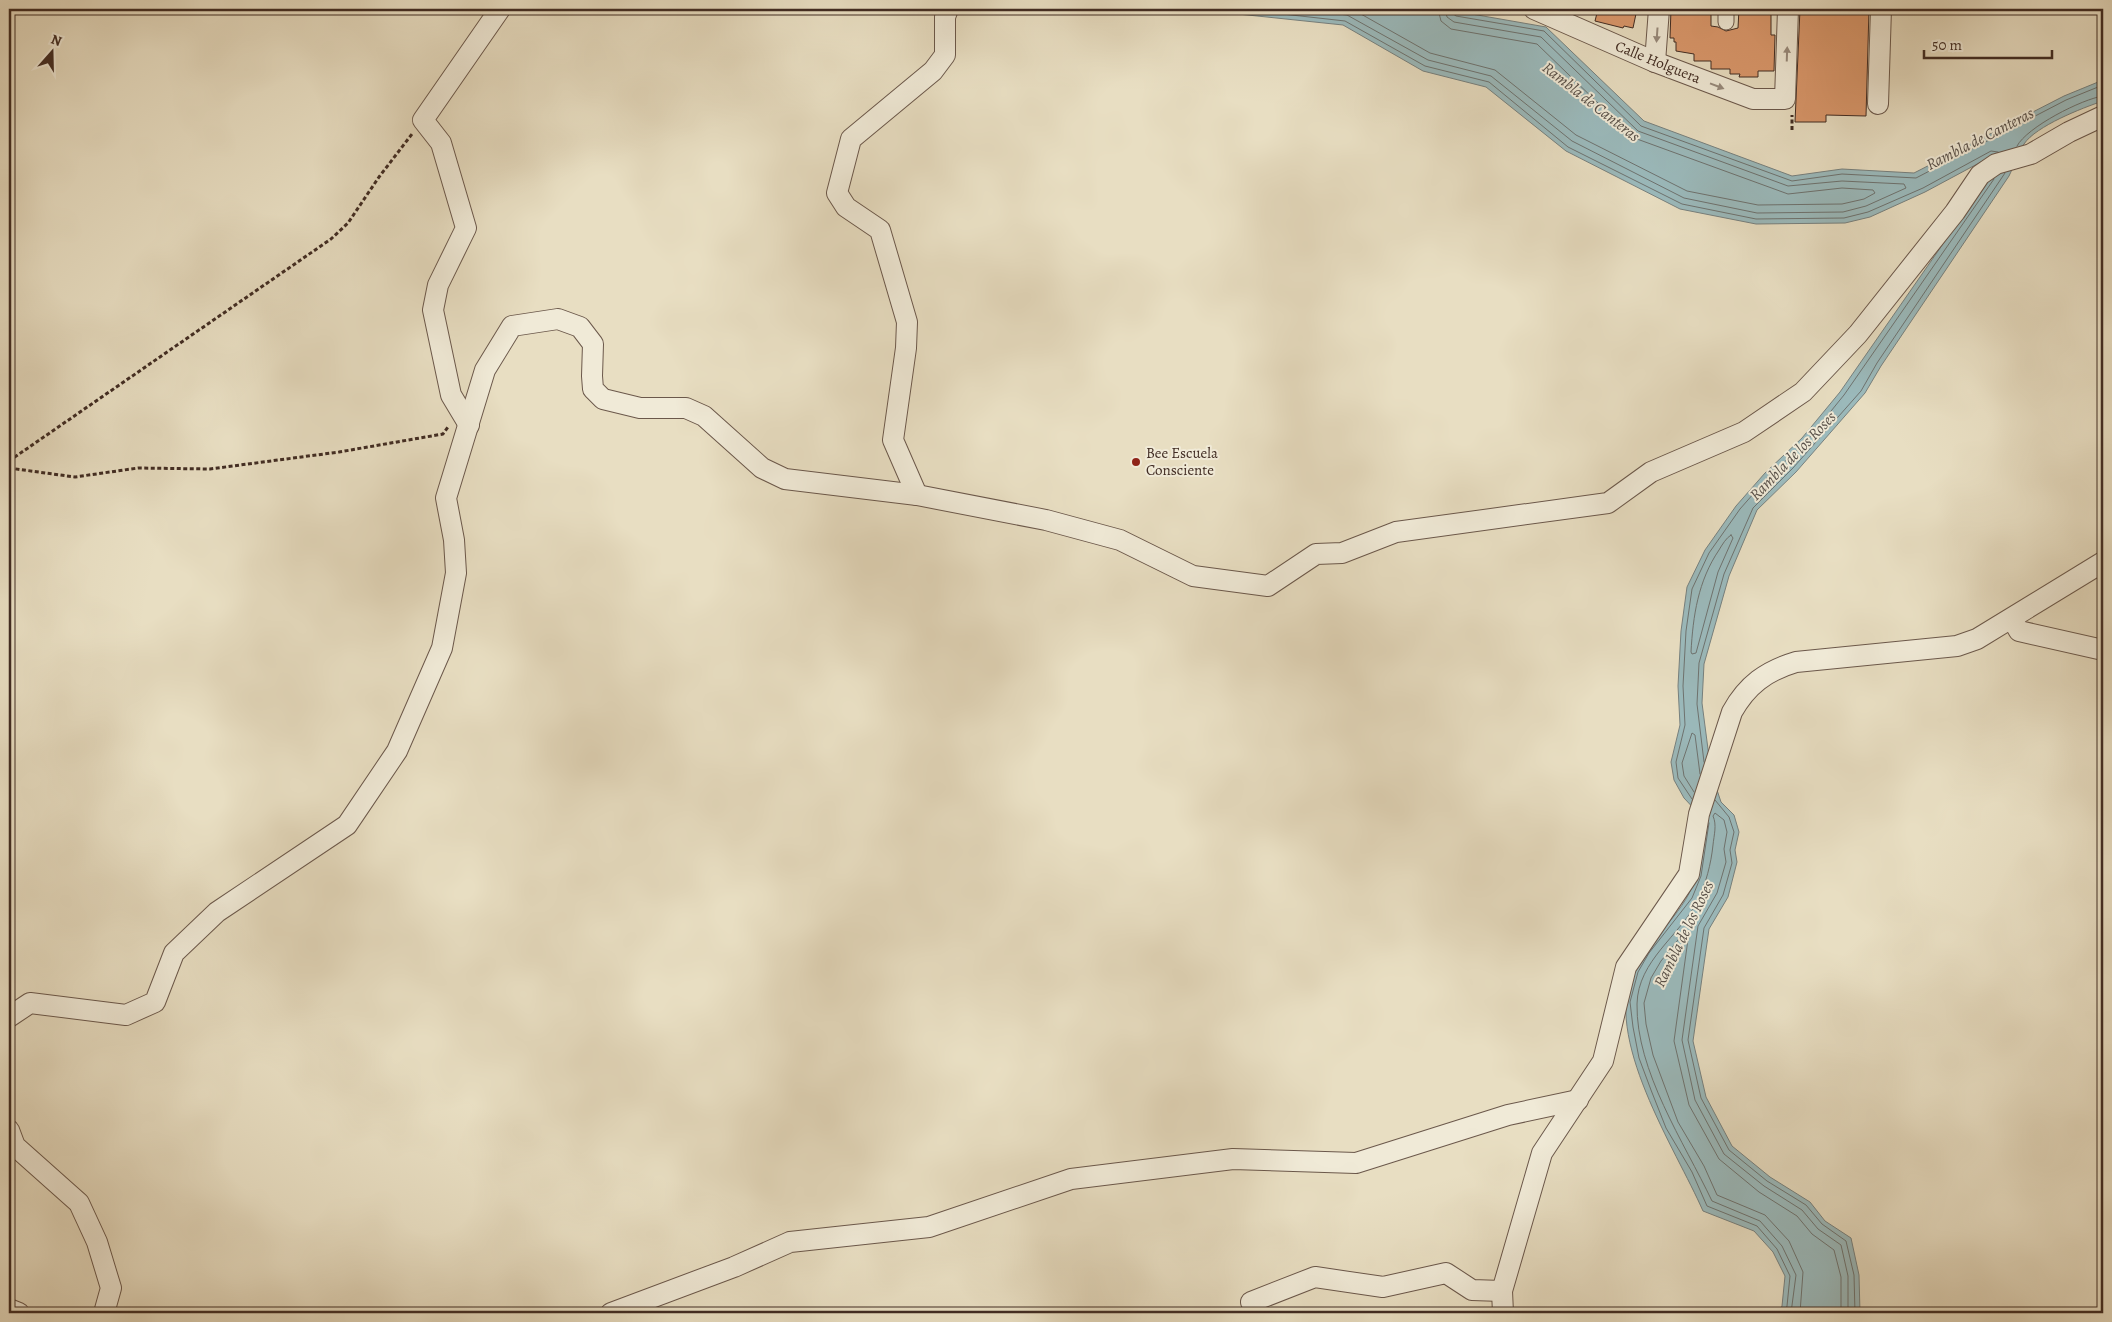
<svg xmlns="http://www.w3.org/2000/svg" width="2112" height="1322" viewBox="0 0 2112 1322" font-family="Alegreya,serif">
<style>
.water{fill:#9bbabc;stroke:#77817f}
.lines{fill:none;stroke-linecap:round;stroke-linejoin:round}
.shore{stroke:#6e7370;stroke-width:1}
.building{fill:#da986c;stroke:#412c23}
.pedestrian-casing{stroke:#6b584b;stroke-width:17}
.minor-casing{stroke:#6b584b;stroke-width:22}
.path{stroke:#412c23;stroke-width:3;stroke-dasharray:4 2.5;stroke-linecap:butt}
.pedestrian{stroke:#f0ead7;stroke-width:15}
.minor{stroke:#f0ead7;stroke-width:20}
.oneway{fill:#988b7d}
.poi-dot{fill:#8f2418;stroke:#f0ead7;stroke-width:2}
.labels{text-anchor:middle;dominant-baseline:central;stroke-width:4;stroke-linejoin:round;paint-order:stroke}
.street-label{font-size:15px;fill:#412c23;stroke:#f0ead7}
.poi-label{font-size:15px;fill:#412c23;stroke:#f0ead7;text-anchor:start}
.water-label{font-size:16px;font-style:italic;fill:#585049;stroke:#f0ead7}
</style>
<rect width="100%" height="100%" fill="#e8dec2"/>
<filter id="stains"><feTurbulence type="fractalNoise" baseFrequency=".004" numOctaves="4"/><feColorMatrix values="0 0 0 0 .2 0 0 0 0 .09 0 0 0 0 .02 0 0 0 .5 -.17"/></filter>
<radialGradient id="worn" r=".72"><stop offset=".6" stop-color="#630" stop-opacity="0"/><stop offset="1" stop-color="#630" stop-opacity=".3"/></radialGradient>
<path class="water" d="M1210,9H1443L1546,27L1644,121L1792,176L1842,169L1914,173L2064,96L2103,80V101C2082,108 2036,126 2024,144C2017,154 2014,166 2009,176L1881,366L1865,393L1796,472L1757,510L1729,576L1704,664L1702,703L1711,772L1721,802L1734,815L1739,832L1735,850L1737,862L1728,897L1709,929L1693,1041L1706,1097L1732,1146L1770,1177L1810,1202L1825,1221L1851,1238L1859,1275L1860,1313H1779L1782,1306L1785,1276L1773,1252L1754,1231L1703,1211C1676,1149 1601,1037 1634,969C1650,937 1689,910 1696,874C1700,855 1698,833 1699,814L1684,798L1674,780L1671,762L1680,725L1678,686L1681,631L1687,587L1705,550L1736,506L1765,473L1802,438L1840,392L1993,172L1994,155L1925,192L1870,217L1845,223L1756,224L1680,209L1566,151L1486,87L1423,71L1343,25L1219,12Z"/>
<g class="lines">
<g class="shore">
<path d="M1238,9L1345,21L1425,66L1489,82L1568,147L1682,204L1756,219L1844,218L1868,212L1923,188L1991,151L1998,152"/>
<path d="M1296,9L1347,15L1428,60L1491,76L1572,141L1684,198L1757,213L1843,212L1866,206L1906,188L1904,184L1842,181L1788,186L1638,131L1541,37L1454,22L1447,17L1445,9"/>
<path d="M1352,9L1430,53L1495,70L1576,135L1687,191L1758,205L1842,204L1864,199L1875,193L1873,190L1842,188L1788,194L1637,139L1630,134L1537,44L1451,29L1441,21L1438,9"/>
<path d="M1451,9L1452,13L1456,16L1544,31L1641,126L1792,181L1842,174L1916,178L2066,100L2103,85"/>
<path d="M2017,146C2027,127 2082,99 2103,96"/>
<path d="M1731,535L1733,538L1718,572L1696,653L1692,654L1691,652C1693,616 1698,581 1719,550C1722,545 1726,538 1731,535Z"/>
<path d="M1704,762L1697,704L1699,663L1724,574L1753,508L1793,468L1861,391L1877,363L2005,173"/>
<path d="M1694,792L1684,776L1682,763L1692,733L1695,735L1700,774"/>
<path d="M1692,799L1678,778L1676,762L1685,725L1683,686L1686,631L1692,589L1709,553L1740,509L1769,476L1806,442L1844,395L1994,179"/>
<path d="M1715,800L1729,817L1734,832L1730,850L1732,863L1723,895L1704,928L1688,1040L1701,1098L1729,1150L1767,1181L1806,1205L1822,1224L1846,1241L1854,1275L1855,1313"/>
<path d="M1709,823L1701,876L1692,898L1649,953L1638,972L1630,1002L1633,1027L1639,1058L1651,1090L1666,1128L1692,1172L1707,1206L1757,1226L1777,1249L1790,1276L1787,1306L1785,1313"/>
<path d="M1791,1313L1796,1275L1782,1246L1760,1221L1712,1201C1684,1142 1636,1071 1637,1004C1638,960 1680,936 1698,900C1706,883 1711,864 1713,845C1714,835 1717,825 1713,816L1715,813L1724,820L1727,832L1724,849L1726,862L1717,893L1698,926L1682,1040L1695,1100L1724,1154L1764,1186L1802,1210L1818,1229L1841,1245L1848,1276V1313"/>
<path d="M1800,1313L1803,1272L1789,1241L1765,1215L1717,1195L1704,1166L1678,1122L1653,1055L1646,1024L1644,1003L1651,978L1661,961L1686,930L1689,932L1674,1041L1689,1105L1719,1159L1759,1192L1797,1216L1812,1234L1834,1250L1841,1277V1313"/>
</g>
</g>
<g class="building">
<path d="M1598,9H1637L1633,28L1624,26L1623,28L1595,21Z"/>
<path d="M1671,9H1711V26L1718,27L1726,31L1738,28L1739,9H1771V35H1775L1774,71H1758V77H1739L1740,74H1730V69H1711V61H1694V54L1676,51V42H1674V38H1670Z"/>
<path d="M1800,9H1869L1866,116L1826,115V122H1795Z"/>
</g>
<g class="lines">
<g class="pedestrian-casing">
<path id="pedestrian" d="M1726,22V9"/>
</g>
<g class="minor-casing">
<g id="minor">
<path d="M1534,9L1655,62L1753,99H1785L1788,9"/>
<path d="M1655,62L1659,9"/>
<path d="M1878,104L1881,9"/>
<path d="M469,425L451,395L433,310L438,285L466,228L441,143L423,120L500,9"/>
<path d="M917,495L893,440L906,348L907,322L880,230L846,207L837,193L851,139L933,71L945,55V17L948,9"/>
<path d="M2012,619L2019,631L2103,650"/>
<path d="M9,1017L30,1003L126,1015L155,1002L174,953L217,912L347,825L397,751L442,648L456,573L454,540L446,498L485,370L512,326L558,319L580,327L593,344L592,376L593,389L603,399L640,408H686L704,416L762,468L785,479L917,495L1046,520L1120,540L1193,576L1268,586L1316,554L1342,553L1396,532L1608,503L1651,472L1744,432L1803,392L1858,334L1955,212L1980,175L1996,164L2031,154L2069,132L2103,116"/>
<path d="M9,1130L15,1146L79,1203L97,1242L111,1288L104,1313"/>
<path d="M1251,1302L1315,1277L1383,1287L1446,1273L1472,1290L1502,1291"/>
<path d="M9,1309L19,1313"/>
<path d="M611,1313L734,1267L790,1242L929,1227L1071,1179L1233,1159L1356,1163L1508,1115L1578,1100"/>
<path d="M1503,1313L1502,1291L1542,1153L1603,1061L1626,967L1689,874L1699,814L1732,712C1747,685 1766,671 1796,662L1957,646L1977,639L2103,562"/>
</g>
</g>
<g class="path">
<path d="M1792,130V115"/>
<path d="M9,461L331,239L348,223L379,177L412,134"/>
<path d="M9,468L75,477L138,468L210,469L339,452L443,434L448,427"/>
</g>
<use href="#pedestrian" class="pedestrian"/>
<use href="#minor" class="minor"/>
</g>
<defs><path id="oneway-solid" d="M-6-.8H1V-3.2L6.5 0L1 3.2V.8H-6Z" transform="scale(1.25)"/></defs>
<g class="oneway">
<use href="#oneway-solid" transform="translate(1657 35) rotate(94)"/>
<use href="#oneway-solid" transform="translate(1787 54) rotate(-88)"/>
<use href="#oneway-solid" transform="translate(1717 86) rotate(21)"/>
</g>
<circle class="poi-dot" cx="1136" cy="462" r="5"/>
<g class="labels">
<g class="street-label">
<text transform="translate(1658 62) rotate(22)">Calle Holguera</text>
</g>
<g class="poi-label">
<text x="1146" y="453">Bee Escuela<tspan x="1146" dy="17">Consciente</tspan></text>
</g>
<g class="water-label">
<text transform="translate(1591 102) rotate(38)">Rambla de Canteras</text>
<text transform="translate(1980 139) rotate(-27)">Rambla de Canteras</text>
<text transform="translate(1793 456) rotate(-46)">Rambla de los Roses</text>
<text transform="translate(1684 934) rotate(-64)">Rambla de los Roses</text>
</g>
</g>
<rect width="2112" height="1322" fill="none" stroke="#e8dec2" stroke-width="30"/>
<rect x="10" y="10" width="2092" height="1302" fill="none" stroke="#412c23" stroke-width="2.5"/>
<rect x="15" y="15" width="2082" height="1292" fill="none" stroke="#412c23"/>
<g transform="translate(52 52) rotate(20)" stroke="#f0ead7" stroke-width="4" paint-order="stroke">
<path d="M0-4L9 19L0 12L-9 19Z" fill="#412c23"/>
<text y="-8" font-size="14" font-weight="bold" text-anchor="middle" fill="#412c23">N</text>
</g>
<path d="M1924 50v8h128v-8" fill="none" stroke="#412c23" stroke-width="2.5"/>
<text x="1932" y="50" font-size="15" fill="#412c23" stroke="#f0ead7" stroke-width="4" paint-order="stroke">50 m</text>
<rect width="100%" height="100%" filter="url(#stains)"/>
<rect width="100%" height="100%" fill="url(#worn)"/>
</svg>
